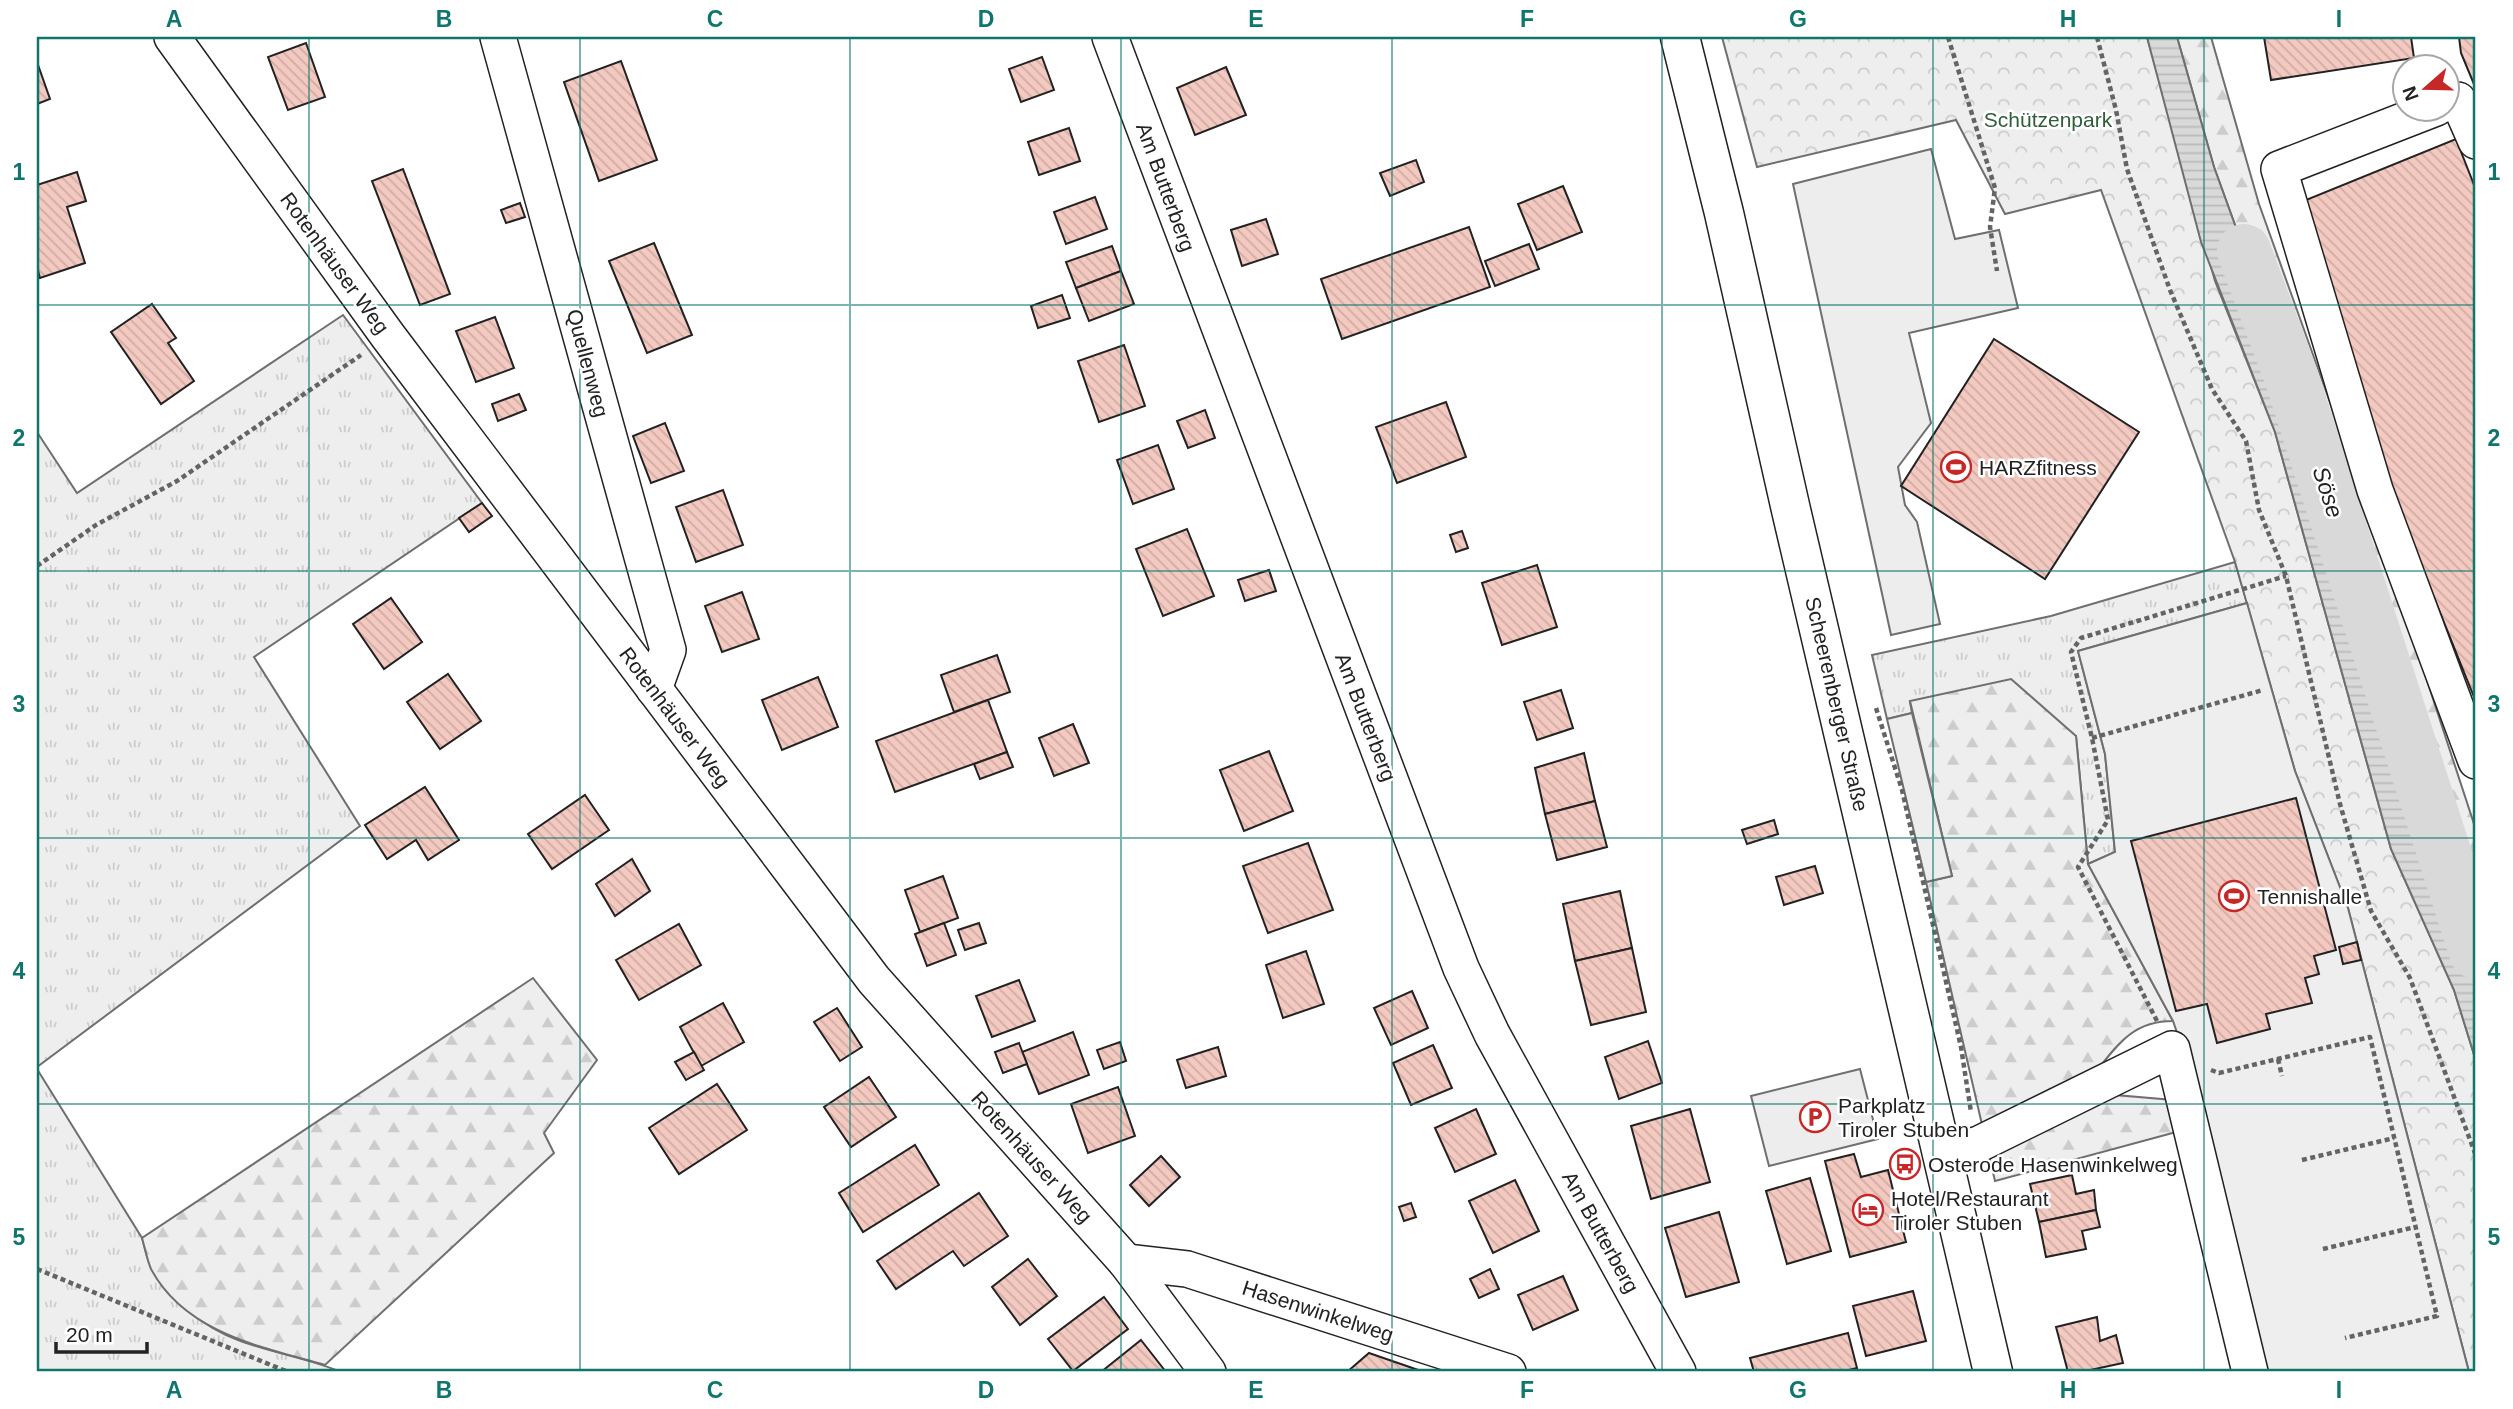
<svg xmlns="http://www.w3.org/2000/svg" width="2513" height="1409" viewBox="0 0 2513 1409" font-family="Arial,sans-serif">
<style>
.grass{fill:url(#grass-tufts);stroke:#6f6f6f;stroke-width:2}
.forest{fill:url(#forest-firs);stroke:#6f6f6f;stroke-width:2}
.park{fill:url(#park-crowns);stroke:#6f6f6f;stroke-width:2}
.pitch{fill:#eee;stroke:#6f6f6f;stroke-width:2}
.parking{fill:#ededed;stroke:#6f6f6f;stroke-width:2}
.water{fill:url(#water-rules);stroke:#6f6f6f;stroke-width:2}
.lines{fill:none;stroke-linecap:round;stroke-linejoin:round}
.river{stroke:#d9d9d9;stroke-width:54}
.building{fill:url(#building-back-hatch);stroke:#222;stroke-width:2}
.minor-casing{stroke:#222;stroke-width:38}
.major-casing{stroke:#222;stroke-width:41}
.path{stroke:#646464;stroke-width:4.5;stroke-dasharray:5 3.5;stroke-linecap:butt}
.minor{stroke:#fff;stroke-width:35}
.major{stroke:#fff;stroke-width:38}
.grid{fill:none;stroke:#0f766e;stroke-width:2;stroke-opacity:0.55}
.labels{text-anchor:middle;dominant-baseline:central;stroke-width:5;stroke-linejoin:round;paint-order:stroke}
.park-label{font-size:21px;fill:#2f5e38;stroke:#fff}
.street-label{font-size:21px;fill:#222;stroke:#fff}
.poi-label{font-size:21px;fill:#222;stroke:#fff;text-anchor:start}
.water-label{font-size:23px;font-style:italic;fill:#222;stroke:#fff}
.neatline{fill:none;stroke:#0f766e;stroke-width:2.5}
.grid-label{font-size:23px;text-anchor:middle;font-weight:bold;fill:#0f766e}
</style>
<defs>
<pattern id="grass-tufts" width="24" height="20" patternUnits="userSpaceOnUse" patternTransform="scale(1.75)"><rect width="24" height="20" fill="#eee"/><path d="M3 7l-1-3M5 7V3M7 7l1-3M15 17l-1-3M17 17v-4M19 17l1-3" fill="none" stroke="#ccc"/></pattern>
<pattern id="forest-firs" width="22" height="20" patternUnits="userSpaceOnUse" patternTransform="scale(1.75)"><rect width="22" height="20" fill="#eee"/><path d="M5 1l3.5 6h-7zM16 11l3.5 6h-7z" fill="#ccc"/></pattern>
<pattern id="park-crowns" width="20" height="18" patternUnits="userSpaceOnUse" patternTransform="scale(1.75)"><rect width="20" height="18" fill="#eee"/><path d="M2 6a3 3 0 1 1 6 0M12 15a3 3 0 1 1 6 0" fill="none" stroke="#ccc"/></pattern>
<pattern id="water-rules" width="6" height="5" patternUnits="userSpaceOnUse" patternTransform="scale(1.75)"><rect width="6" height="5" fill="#d9d9d9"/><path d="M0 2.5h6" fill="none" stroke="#bababa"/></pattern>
<pattern id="building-back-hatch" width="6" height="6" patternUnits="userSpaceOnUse" patternTransform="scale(1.75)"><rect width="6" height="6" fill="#f3c9c0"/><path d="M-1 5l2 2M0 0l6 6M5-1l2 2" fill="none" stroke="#d0aca5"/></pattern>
</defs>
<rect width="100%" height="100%" fill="#fff"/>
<g class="grass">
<path d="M343,315L482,503L254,657L360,826L37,1067V432L77,493Z"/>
<path d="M2235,562L2247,603L2078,651L2105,754L2115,852L2088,864L2076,736L1910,702L1912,713L1887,719L1872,655L2051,616Z"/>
<path d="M37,1069L142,1238C145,1248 147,1260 152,1269C168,1300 206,1328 238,1340C271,1353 308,1358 341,1372H37Z"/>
</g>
<g class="forest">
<path d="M2177,37H2211L2259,204L2398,592L2476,830V953L2397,712L2381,649L2285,363L2214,167Z"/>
<path d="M2011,679L2076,736L2088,864L2173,1021C2133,1021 2118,1044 2095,1073L2104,1094L2173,1100L2180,1131L1995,1181L1926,882L1952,876L1910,701Z"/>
<path d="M533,978L597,1060L544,1133L554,1153L325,1365C262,1347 185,1333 151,1269C147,1260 145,1248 142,1238Z"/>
</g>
<path class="park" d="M1722,37H2147L2215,281L2275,432L2391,849L2454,990L2476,1061V1372H2469L2348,908L2295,771L2235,562L2101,190L2005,214L1956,120L1757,167Z"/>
<path class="pitch" d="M2247,603L2295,771L2348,908L2469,1372H2260L2184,1053L2173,1021L2088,864L2115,852L2105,754L2078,651Z"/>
<g class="parking">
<path d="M1931,149L1955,239L1999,230L2018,308L1909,333L1931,423L1898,467L1905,505L1917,522L1940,624L1891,635L1793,184Z"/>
<path d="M1912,713L1952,876L1926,882L1887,719Z"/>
<path d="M1860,1069L1878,1139L1769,1166L1751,1096Z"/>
</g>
<path class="water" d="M2147,37H2177L2214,167L2285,363L2381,649L2397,712L2476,953V1061L2454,990L2391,849L2275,432L2201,242Z"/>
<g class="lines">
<path class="river" d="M2244,251L2292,379L2476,952"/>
</g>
<g class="building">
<path d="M2264,37H2411L2414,58L2271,80Z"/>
<path d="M2459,37H2476V89L2461,53Z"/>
<path d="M306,43L325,97L288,110L268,57Z"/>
<path d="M1042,57L1054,90L1021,102L1009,69Z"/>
<path d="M621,61L657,160L599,181L564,82Z"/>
<path d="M37,62L50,99L37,104Z"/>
<path d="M1226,67L1246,115L1195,135L1177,88Z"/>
<path d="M1069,128L1080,161L1039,175L1028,142Z"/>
<path d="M2456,139L2476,190V702L2384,473L2301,202Z"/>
<path d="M1416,160L1424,182L1390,196L1380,173Z"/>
<path d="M403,169L450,294L420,305L372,181Z"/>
<path d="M77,172L86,201L67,207L85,263L40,278L37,267V185Z"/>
<path d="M1563,186L1582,232L1537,250L1518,204Z"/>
<path d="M1095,197L1107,229L1066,244L1054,212Z"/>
<path d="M520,203L525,217L506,223L501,210Z"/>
<path d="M1266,219L1278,254L1242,266L1231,230Z"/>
<path d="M1469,227L1490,287L1342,339L1321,279Z"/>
<path d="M654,243L692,335L647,353L609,261Z"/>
<path d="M1529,244L1539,269L1495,286L1485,261Z"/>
<path d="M1112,246L1121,271L1076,288L1066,262Z"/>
<path d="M1121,271L1134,304L1089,321L1076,288Z"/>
<path d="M1062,295L1070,318L1038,328L1031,306Z"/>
<path d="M152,304L176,338L168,343L194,381L161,404L111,332Z"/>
<path d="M495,317L514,368L476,382L456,331Z"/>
<path d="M1994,339L2139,432L2045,579L1901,486Z"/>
<path d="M1124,345L1145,406L1099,422L1078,361Z"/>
<path d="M519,394L526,410L498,421L492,404Z"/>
<path d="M1446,402L1466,457L1397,483L1376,427Z"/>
<path d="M1205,410L1215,438L1188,448L1177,421Z"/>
<path d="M665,423L684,471L651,483L633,436Z"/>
<path d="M1158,445L1174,489L1133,504L1117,460Z"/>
<path d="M723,490L743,545L696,562L676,507Z"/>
<path d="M482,503L492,516L469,532L459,518Z"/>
<path d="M1187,529L1214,596L1163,616L1136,549Z"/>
<path d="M1462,531L1468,548L1456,552L1450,535Z"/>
<path d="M1537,565L1557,627L1502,645L1482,583Z"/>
<path d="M1269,570L1276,591L1245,601L1238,580Z"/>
<path d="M742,592L759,639L722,652L705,606Z"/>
<path d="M391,598L422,642L384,669L353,624Z"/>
<path d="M997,655L1010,692L954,712L941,675Z"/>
<path d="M448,674L481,721L440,749L407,702Z"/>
<path d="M818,677L838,727L782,750L762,700Z"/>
<path d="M1561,690L1573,728L1537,740L1524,702Z"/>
<path d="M988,700L1007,752L895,792L876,741Z"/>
<path d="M1073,724L1089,763L1054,776L1039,738Z"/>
<path d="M1269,751L1293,811L1244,831L1220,770Z"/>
<path d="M1007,752L1013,767L980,779L974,764Z"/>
<path d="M1584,753L1595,801L1545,814L1535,768Z"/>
<path d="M425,787L459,840L428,860L416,840L387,859L365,825Z"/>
<path d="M585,795L609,830L552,869L528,834Z"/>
<path d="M2296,798L2336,950L2314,956L2319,974L2305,978L2312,1003L2266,1014L2270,1029L2217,1043L2207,1004L2176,1011L2131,841Z"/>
<path d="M1595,801L1607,847L1557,860L1545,814Z"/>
<path d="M1774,820L1778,834L1747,844L1742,830Z"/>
<path d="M1308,843L1333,910L1268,933L1243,866Z"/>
<path d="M632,859L650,891L615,916L596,884Z"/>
<path d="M1815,866L1823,893L1784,905L1776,877Z"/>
<path d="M943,876L958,918L920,932L905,890Z"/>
<path d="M1620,891L1632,948L1575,961L1563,904Z"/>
<path d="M944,923L956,955L927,966L915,934Z"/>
<path d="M979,923L986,943L965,950L958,930Z"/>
<path d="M679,924L701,965L639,1000L616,960Z"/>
<path d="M2357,942L2361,960L2343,964L2339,947Z"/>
<path d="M1632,948L1646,1012L1591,1025L1575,961Z"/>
<path d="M1306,951L1324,1004L1283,1018L1266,965Z"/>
<path d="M1019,980L1035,1021L992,1037L976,996Z"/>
<path d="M1412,991L1428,1028L1391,1045L1374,1008Z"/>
<path d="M723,1003L744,1042L701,1066L680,1027Z"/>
<path d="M837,1008L862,1047L840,1061L814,1022Z"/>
<path d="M1073,1032L1089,1075L1039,1094L1022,1052Z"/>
<path d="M1648,1041L1662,1083L1619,1099L1605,1057Z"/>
<path d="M1120,1042L1126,1061L1104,1069L1097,1050Z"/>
<path d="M1019,1043L1027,1064L1003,1073L995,1052Z"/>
<path d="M1433,1045L1452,1088L1411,1105L1393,1063Z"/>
<path d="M1218,1047L1226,1076L1186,1088L1177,1060Z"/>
<path d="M694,1052L704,1070L686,1080L675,1062Z"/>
<path d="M869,1077L896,1117L851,1147L824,1107Z"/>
<path d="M717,1084L747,1130L679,1174L649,1128Z"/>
<path d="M1118,1087L1135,1136L1088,1153L1071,1104Z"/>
<path d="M1476,1109L1496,1154L1455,1172L1435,1128Z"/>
<path d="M1690,1109L1710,1182L1651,1199L1631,1126Z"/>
<path d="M915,1145L939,1185L863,1232L839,1193Z"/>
<path d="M1854,1154L1861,1177L1888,1170L1906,1242L1850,1257L1825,1161Z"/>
<path d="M1161,1156L1180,1177L1149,1206L1130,1185Z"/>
<path d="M2072,1175L2076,1194L2094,1190L2096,1210L2039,1222L2030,1184Z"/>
<path d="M1810,1178L1831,1251L1787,1264L1766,1191Z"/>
<path d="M1515,1180L1539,1231L1493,1253L1469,1201Z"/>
<path d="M979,1193L1008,1236L964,1266L953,1251L896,1289L877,1261Z"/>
<path d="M1411,1203L1416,1217L1404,1221L1399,1207Z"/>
<path d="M2096,1210L2100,1227L2082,1231L2086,1249L2046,1257L2039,1222Z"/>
<path d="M1719,1212L1739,1282L1686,1297L1665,1228Z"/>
<path d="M1028,1259L1057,1296L1020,1325L992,1287Z"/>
<path d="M1490,1269L1499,1289L1479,1298L1470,1279Z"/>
<path d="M1563,1276L1578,1310L1533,1330L1518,1295Z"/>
<path d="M1913,1291L1926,1341L1866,1356L1853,1306Z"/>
<path d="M1104,1297L1128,1329L1073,1371L1048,1339Z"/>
<path d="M2097,1317L2100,1341L2116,1335L2123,1363L2081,1372H2068L2056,1327Z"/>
<path d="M1848,1333L1857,1368L1841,1372H1754L1750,1358Z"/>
<path d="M1141,1340L1166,1372H1101Z"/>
<path d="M1369,1353L1424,1372H1347Z"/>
</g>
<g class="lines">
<g class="minor-casing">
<g id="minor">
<path d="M172,37L388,336L874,980L1126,1262L1208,1372"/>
<path d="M498,37L668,650L654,689"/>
<path d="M1110,37L1461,968L1492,1034L1678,1372"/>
<path d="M2446,104L2458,100L2476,141"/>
<path d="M2436,108L2279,169L2375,490L2476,761"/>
<path d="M1943,1155L1979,1144L2172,1049L2250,1372"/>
<path d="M1126,1262L1187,1269L1508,1372"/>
</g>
</g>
<g class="major-casing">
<path id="major" d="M1680,37L1724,213L1791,510L1993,1372"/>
</g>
<g class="path">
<path d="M1948,37L1995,188L1990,227L1997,271"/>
<path d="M2097,37L2116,110L2127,169L2170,290L2212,389L2246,441L2259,510L2286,576L2340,804L2371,911L2410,978L2476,1156"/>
<path d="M37,566L96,525L177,481L361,355"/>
<path d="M1876,708L1902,790L1961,1047L1971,1112"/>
<path d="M2092,738L2263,690"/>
<path d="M2157,1021L2078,867L2108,820L2092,738L2071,652L2081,638L2286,576"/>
<path d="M2278,1059L2282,1076"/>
<path d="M2211,1070L2219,1073L2370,1037L2437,1316L2345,1338"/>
<path d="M2302,1160L2394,1138"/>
<path d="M2323,1249L2415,1227"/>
<path d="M37,1269L288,1372"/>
</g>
<use href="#minor" class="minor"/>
<use href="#major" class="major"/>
</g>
<path class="grid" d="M309,37V1372M580,37V1372M850,37V1372M1121,37V1372M1392,37V1372M1662,37V1372M1933,37V1372M2204,37V1372M37,305H2476M37,571H2476M37,838H2476M37,1104H2476"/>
<defs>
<g id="stadium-ring" transform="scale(1.575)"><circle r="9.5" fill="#fff" stroke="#c62828" stroke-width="1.5"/><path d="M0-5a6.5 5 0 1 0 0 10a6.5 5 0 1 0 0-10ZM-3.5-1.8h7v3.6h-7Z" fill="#c62828"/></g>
<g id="parking-ring" transform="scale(1.575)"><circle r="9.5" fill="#fff" stroke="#c62828" stroke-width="1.5"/><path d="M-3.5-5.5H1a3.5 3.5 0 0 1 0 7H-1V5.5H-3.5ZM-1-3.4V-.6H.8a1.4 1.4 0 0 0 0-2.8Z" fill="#c62828"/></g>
<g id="bus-ring" transform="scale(1.575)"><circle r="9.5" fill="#fff" stroke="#c62828" stroke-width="1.5"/><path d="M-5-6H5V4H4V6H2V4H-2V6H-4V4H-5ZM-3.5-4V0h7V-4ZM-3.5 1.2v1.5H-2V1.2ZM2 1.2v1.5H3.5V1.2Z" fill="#c62828"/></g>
<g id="hotel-ring" transform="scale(1.575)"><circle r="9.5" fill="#fff" stroke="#c62828" stroke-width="1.5"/><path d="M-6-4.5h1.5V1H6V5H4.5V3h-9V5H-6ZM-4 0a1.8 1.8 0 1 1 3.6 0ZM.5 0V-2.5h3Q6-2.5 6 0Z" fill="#c62828"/></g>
</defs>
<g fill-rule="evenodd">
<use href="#stadium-ring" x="1956" y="467"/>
<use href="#stadium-ring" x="2234" y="896"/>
<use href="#parking-ring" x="1815" y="1117"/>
<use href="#bus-ring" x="1905" y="1164"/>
<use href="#hotel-ring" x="1868" y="1210"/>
</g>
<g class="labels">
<g class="park-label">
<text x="2048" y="119">Schützenpark</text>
</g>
<g class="street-label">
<text transform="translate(1166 187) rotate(70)">Am Butterberg</text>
<text transform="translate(335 263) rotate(54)">Rotenhäuser Weg</text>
<text transform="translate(588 363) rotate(75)">Quellenweg</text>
<text transform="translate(1837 704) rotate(77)">Scheerenberger Straße</text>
<text transform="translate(675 717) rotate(53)">Rotenhäuser Weg</text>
<text transform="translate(1366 717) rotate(69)">Am Butterberg</text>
<text transform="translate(1032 1157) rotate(48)">Rotenhäuser Weg</text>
<text transform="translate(1601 1232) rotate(61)">Am Butterberg</text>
<text transform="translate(1318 1311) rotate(18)">Hasenwinkelweg</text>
</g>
<g class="poi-label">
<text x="1979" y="467">HARZfitness</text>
<text x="2257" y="896">Tennishalle</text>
<text x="1838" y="1105">Parkplatz<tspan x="1838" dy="24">Tiroler Stuben</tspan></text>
<text x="1928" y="1164">Osterode Hasenwinkelweg</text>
<text x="1891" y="1198">Hotel/Restaurant<tspan x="1891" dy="24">Tiroler Stuben</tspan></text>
</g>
<g class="water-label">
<text transform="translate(2328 492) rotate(72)">Söse</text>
</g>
</g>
<rect width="2513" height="1409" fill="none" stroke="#ffffff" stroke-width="77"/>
<g transform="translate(2426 88) rotate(250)"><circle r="33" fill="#ffffff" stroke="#a7a7a7" stroke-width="2"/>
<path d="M0-5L12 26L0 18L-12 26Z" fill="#c62828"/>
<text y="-10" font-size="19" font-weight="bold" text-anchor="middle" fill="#222222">N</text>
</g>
<path d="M56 1342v10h91v-10" fill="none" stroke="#222222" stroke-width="3.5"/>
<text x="66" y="1342" font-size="21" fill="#222222" stroke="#ffffff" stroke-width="5" paint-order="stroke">20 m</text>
<rect x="38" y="38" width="2436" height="1332" class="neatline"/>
<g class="grid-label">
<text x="174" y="27">A</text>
<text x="444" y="27">B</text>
<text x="715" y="27">C</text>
<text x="986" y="27">D</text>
<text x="1256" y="27">E</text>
<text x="1527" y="27">F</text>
<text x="1798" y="27">G</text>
<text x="2068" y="27">H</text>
<text x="2339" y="27">I</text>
<text x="19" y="180">1</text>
<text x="2494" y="180">1</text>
<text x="19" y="446">2</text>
<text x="2494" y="446">2</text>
<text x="19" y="712">3</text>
<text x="2494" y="712">3</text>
<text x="19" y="979">4</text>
<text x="2494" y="979">4</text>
<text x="19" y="1245">5</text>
<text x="2494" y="1245">5</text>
<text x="174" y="1398">A</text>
<text x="444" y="1398">B</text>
<text x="715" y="1398">C</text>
<text x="986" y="1398">D</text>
<text x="1256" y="1398">E</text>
<text x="1527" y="1398">F</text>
<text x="1798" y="1398">G</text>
<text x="2068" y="1398">H</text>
<text x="2339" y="1398">I</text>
</g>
</svg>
